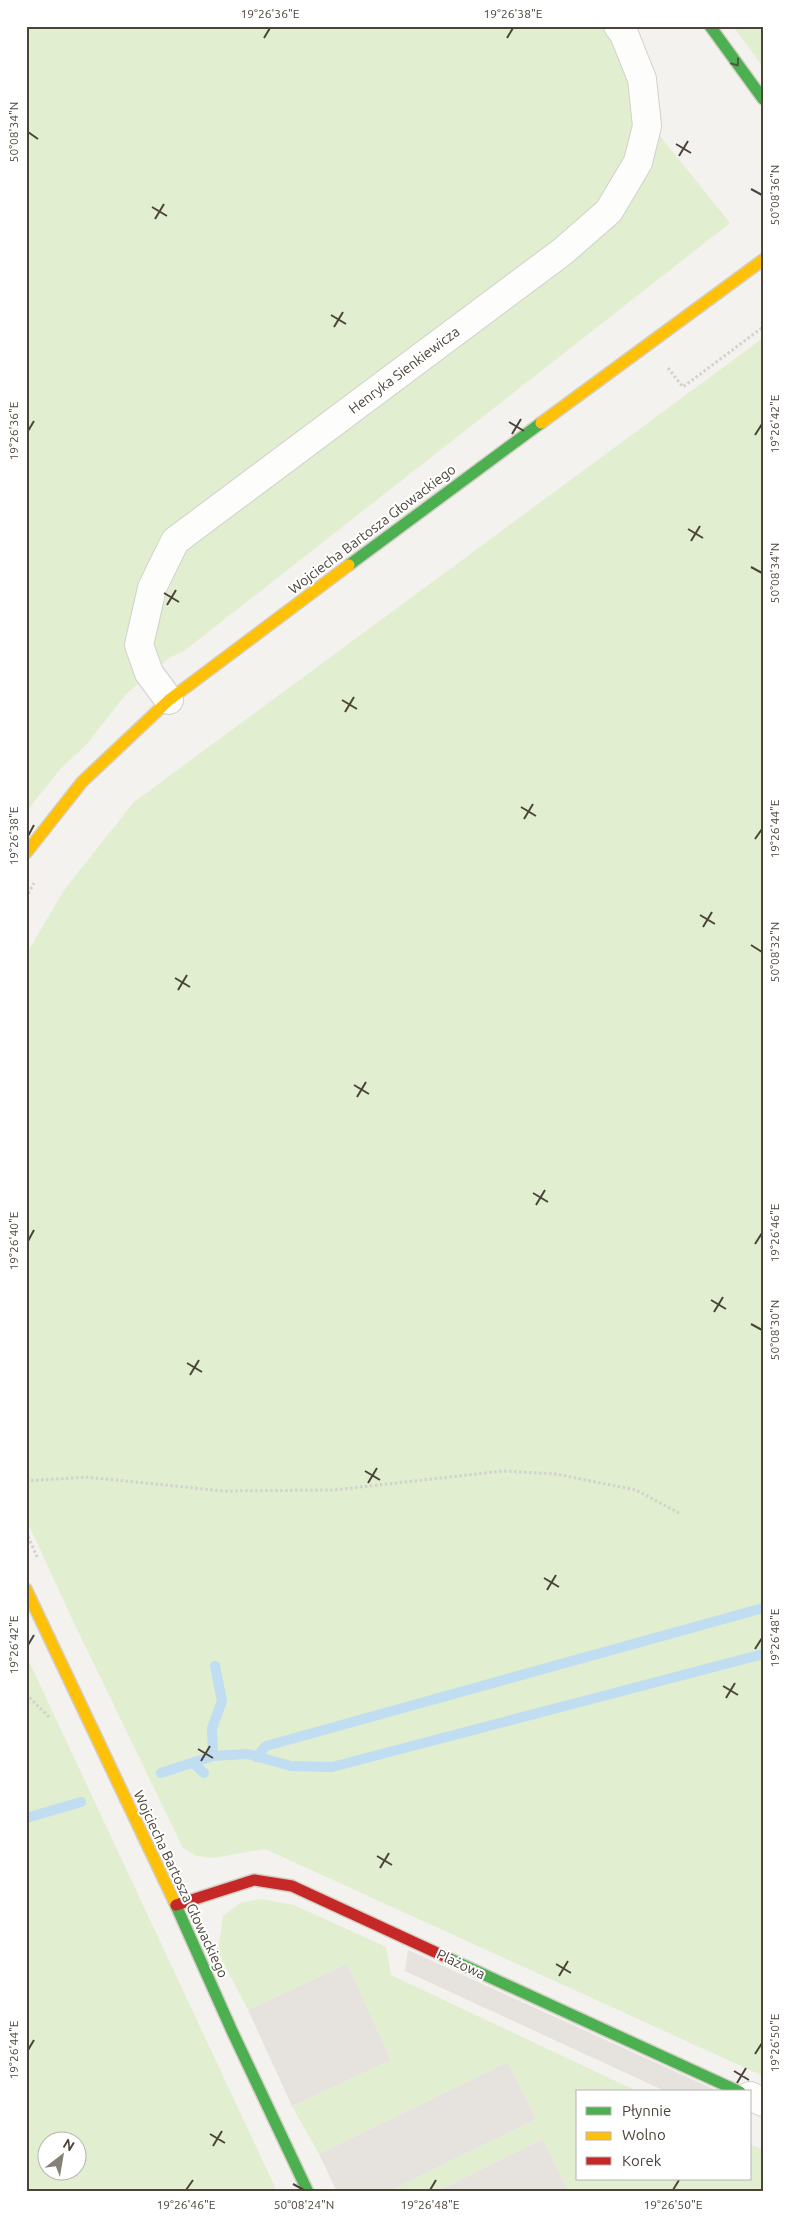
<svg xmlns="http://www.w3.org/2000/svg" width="789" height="2218" viewBox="0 0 789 2218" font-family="Ubuntu,sans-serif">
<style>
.green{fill:#e1eecf;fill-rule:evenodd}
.parking{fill:#e6e3df}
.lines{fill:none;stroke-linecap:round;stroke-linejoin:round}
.stream{stroke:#c0ddf1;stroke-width:10}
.street-casing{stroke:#d2d0cb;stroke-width:30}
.fast-casing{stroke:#d3cfc5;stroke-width:14}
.slow-casing{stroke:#d3cfc5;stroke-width:14}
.jam-casing{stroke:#d3cfc5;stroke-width:14}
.path{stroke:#d3d2cc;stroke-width:3;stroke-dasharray:2.5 2.5;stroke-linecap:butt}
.street{stroke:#fdfdfc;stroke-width:28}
.fast{stroke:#4caf50;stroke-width:11}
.slow{stroke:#ffc107;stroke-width:11}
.jam{stroke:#c62828;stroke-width:11}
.oneway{stroke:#4b593e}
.ticks{fill:none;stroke:#4b4439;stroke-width:2}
.labels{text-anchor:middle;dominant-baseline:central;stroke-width:4;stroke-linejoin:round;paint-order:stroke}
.street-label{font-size:14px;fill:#4b4439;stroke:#fff}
.neatline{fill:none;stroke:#4b4439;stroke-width:2}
.ticks-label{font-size:12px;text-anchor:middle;fill:#4b4439}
</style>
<rect width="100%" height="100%" fill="#f4f2ee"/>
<g class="green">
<path d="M26,26H607L634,79L632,101L730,223L184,651L169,658L127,693L86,745L61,768L26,812Z"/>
<path d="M733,26H763V67Z"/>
<path d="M763,338V2076L265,1849L213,1858L197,1856L183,1848L75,1625L26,1519V955L64,890L134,802Z"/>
<path d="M26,1655L275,2187L272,2192H26ZM78,2140V2170H48V2140Z"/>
<path d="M261,1899L294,1905L386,1947L391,1975L639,2092H578V2179H750V2144L763,2150V2192H569L543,2139L435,2192H387L536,2119L508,2062L319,2154L292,2106L391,2060L347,1964L248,2010L218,1952L223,1916L240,1903Z"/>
</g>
<g class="parking">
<path d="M408,1950L720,2092H667L405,1971Z"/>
<path d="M347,1964L391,2060L292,2106L248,2010Z"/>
<path d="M508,2062L536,2119L387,2192H337L319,2154Z"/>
<path d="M543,2139L569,2192H435Z"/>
</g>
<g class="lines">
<g class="stream">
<path d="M213,1756L212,1728L222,1701L215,1666"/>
<path d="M256,1757L266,1746L763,1608"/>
<path d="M193,1763L204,1773"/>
<path d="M161,1773L213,1756L248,1754L291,1766L332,1767L763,1654"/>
<path d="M26,1818L81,1802"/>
</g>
<g class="street-casing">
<g id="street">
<path d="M169,700L149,673L139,645L152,588L175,541L562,252L609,211L638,162L647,126L642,79L624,34L618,26"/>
<path d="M750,2096L763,2102"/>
</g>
</g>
<g class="fast-casing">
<g id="fast">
<path d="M710,26L763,99"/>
<path d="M349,565L541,423"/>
<path d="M174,1901L232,2031L308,2192"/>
<path d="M448,1958L740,2092"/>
</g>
</g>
<g class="slow-casing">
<g id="slow">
<path d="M541,423L763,260"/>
<path d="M26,853L82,782L169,700L349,565"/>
<path d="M26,1589L174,1901"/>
</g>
</g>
<g class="jam-casing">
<path id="jam" d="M176,1905L254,1880L292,1886L448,1958"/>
</g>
<g class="path">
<path d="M668,368L683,387L763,327"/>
<path d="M26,898L34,883"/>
<path d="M26,1481L87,1477L223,1491L334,1490L503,1471L556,1474L636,1490L679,1513"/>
<path d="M26,1532L38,1559"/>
<path d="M26,1694L50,1718"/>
</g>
<use href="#street" class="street"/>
<use href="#fast" class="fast"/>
<use href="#slow" class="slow"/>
<use href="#jam" class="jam"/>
</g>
<defs><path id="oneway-chevron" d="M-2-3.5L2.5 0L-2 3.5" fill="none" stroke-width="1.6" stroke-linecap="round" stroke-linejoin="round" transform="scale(1.25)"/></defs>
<use class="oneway" href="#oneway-chevron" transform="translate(736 63) rotate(54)"/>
<path class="ticks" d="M264,38L270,28M507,38L513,28M28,132L38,139M676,144L691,153M679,156L688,141M751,189L762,195M152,207L167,216M155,219L164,204M331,315L346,324M334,327L343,312M509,422L524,431M28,431L34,421M512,434L521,419M755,435L762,424M688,529L703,538M691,541L700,526M751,567L762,573M164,593L179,602M167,605L176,590M342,700L357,709M345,712L354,697M521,807L536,816M524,819L533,804M28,836L34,825M755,839L762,829M700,915L715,924M703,927L712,912M751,945L762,952M175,978L190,987M178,990L187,975M354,1085L369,1094M357,1097L366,1082M533,1193L548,1202M536,1205L545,1190M28,1241L34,1230M755,1244L762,1233M711,1300L726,1309M714,1312L723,1297M751,1324L762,1330M187,1363L202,1372M190,1375L199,1360M365,1471L380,1480M368,1483L377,1468M544,1578L559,1587M547,1590L556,1575M28,1645L34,1635M755,1649L762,1638M723,1686L738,1695M726,1698L735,1683M198,1749L213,1758M201,1761L210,1746M377,1856L392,1865M380,1868L389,1853M556,1964L571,1973M559,1976L568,1961M28,2050L34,2040M755,2054L762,2043M734,2071L749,2080M737,2083L746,2068M210,2134L225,2143M213,2146L222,2131M293,2184L304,2190M186,2190L193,2180M430,2190L436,2180M673,2190L679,2180"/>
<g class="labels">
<g class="street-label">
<text transform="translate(404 370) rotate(-37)">Henryka Sienkiewicza</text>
<text transform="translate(372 529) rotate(-37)">Wojciecha Bartosza Głowackiego</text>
<text transform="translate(181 1884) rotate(65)">Wojciecha Bartosza Głowackiego</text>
<text transform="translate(461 1964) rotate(25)">Plażowa</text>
</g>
</g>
<rect width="789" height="2218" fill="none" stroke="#ffffff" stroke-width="55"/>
<rect x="576" y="2090" width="175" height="90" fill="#ffffff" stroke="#b7b4b0"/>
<rect x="586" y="2107" width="25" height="8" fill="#4caf50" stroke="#b7b4b0"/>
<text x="622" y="2116" font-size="15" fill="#4b4439">Płynnie</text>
<rect x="586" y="2132" width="25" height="8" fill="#ffc107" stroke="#b7b4b0"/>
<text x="622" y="2140" font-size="15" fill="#4b4439">Wolno</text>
<rect x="586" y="2157" width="25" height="8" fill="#c62828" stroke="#b7b4b0"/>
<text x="622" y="2166" font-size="15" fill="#4b4439">Korek</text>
<g transform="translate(62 2156) rotate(31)"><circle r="24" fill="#ffffff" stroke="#b7b4b0"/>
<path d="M0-4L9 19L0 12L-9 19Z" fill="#868178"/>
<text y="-8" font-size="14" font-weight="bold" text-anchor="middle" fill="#4b4439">N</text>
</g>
<rect x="28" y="28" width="734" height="2162" class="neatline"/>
<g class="ticks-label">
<text x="270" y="18">19°26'36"E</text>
<text x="513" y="18">19°26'38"E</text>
<text transform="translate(14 132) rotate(-90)" y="4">50°08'34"N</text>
<text transform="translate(775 195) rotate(-90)" y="4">50°08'36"N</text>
<text transform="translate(775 424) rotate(-90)" y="4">19°26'42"E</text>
<text transform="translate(14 431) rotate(-90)" y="4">19°26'36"E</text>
<text transform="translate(775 573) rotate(-90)" y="4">50°08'34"N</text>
<text transform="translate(775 829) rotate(-90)" y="4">19°26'44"E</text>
<text transform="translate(14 836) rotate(-90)" y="4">19°26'38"E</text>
<text transform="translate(775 952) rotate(-90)" y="4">50°08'32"N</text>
<text transform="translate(775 1233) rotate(-90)" y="4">19°26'46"E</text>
<text transform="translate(14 1241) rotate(-90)" y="4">19°26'40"E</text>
<text transform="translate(775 1330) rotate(-90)" y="4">50°08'30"N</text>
<text transform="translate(775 1638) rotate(-90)" y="4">19°26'48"E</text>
<text transform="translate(14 1645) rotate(-90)" y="4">19°26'42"E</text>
<text transform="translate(775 2043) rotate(-90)" y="4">19°26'50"E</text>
<text transform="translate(14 2050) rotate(-90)" y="4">19°26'44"E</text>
<text x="186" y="2209">19°26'46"E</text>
<text x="304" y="2209">50°08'24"N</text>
<text x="430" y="2209">19°26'48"E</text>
<text x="673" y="2209">19°26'50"E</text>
</g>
</svg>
